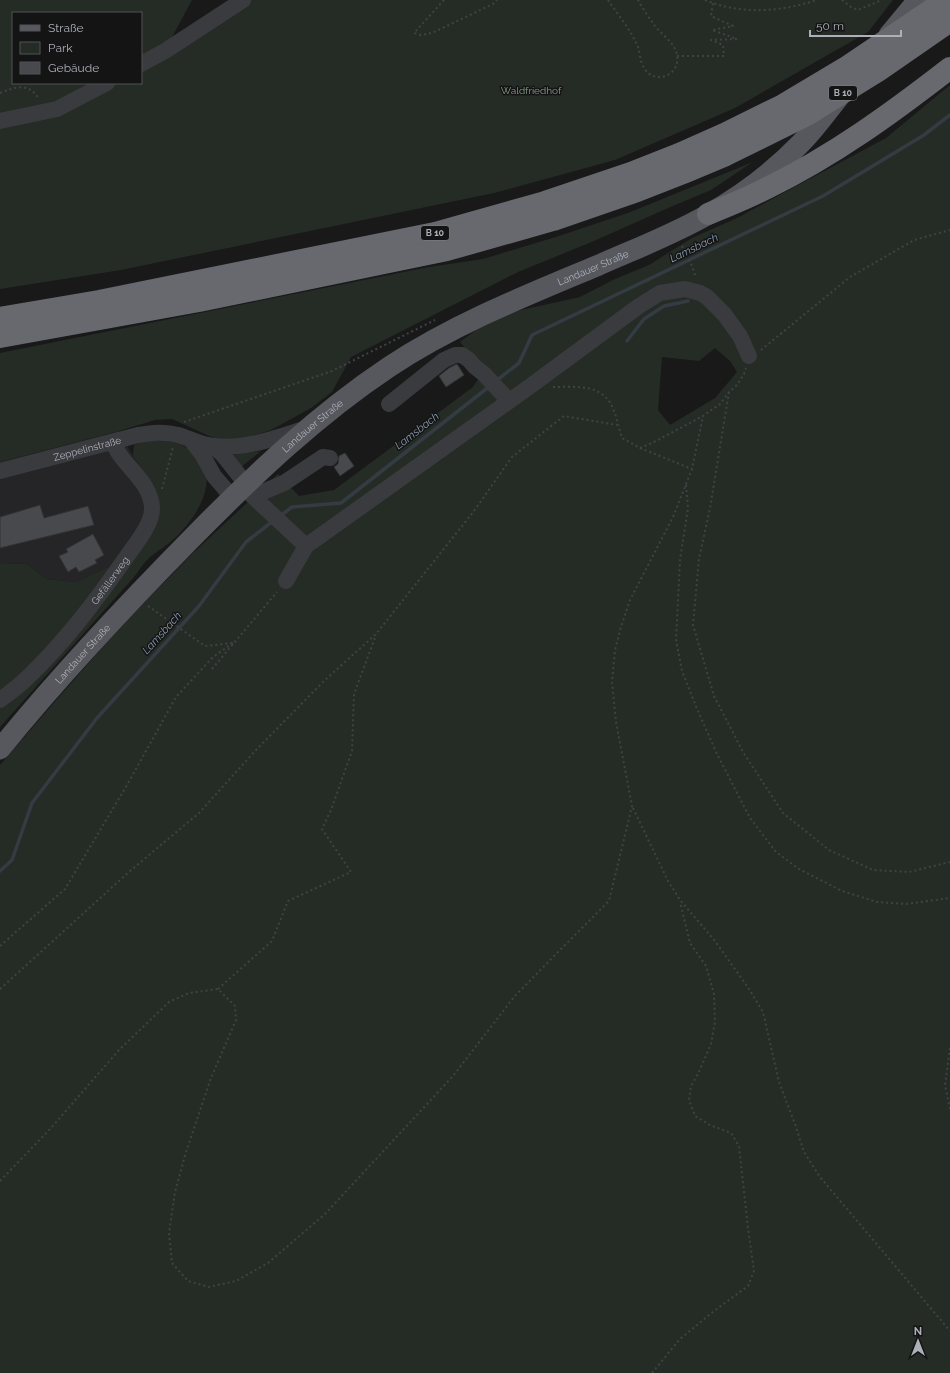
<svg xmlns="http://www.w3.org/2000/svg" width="950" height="1373" viewBox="0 0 950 1373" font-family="Raleway,sans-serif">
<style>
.built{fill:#252527}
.green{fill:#252c26;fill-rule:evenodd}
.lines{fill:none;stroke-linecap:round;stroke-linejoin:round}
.stream{stroke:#343b42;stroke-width:3.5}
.building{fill:#48494d;stroke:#333336}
.path{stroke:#404246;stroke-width:2;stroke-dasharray:2 3;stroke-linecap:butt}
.minor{stroke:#3a3b3f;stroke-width:16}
.major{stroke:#56585e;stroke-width:21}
.highway{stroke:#67696f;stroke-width:22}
.labels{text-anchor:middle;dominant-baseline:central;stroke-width:3;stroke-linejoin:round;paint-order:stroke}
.shield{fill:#141415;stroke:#7f8188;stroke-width:1}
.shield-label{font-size:9px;font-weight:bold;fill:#adb0b9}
.park-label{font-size:10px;fill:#86a188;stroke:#141415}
.street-label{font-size:10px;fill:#adb0b9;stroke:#141415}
.water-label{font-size:11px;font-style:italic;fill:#889caf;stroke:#141415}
</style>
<rect width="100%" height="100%" fill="#19191a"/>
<path class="built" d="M119,431L133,456L149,479L160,507L134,555L76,582L46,579L27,564L0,563V462Z"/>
<g class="green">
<path d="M0,0H192L165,50L243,0H893L868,32L735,108L615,160L494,193L121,270L0,289ZM13,13H141V83H13Z"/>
<path d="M950,85V1373H0V765L119,628L193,553L278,474L299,496L334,490L473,387L484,370L460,342L483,325L512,312L580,297L615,279L649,265L692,238L737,218L886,138ZM715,348L730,361L737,372L715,398L670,425L658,410L662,357L699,361Z"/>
<path d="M753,162L711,190L668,208L594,241L518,272L351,357L332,392L311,408L271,430L246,438L218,440L172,419L155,420L119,431L0,462V353L429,267L483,259L559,236L628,213Z"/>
<path d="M162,440C180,443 190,446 201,462C217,485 195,518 178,535C169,545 156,551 147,560C142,565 138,572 134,577L0,727V563L27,564L46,579L76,582L134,555L156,524L149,479L133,456L134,445L142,442Z"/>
<path d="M261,451L241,467L232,455Z"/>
</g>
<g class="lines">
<g class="stream">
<path d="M627,341L644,319L664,306L688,301"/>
<path d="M496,381L519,363L532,335L823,196L924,135L950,115"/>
<path d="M280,516L292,507L341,503L490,386"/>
<path d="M0,871L12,860L32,803L97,718L199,606L246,542L273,521"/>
</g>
</g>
<g class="building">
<path d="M457,364L464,375L446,387L439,376L449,368Z"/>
<path d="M345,453L354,466L340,476L334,467L338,464L339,456Z"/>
<path d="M40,505L44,518L88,506L94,525L0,548V517Z"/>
<path d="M93,534L104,555L95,560L97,563L79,572L76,567L68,572L59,556L68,552L66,549Z"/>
</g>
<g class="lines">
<g class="path">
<path d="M444,0L414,33L421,35L432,33L493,4L497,0"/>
<path d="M608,0C618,15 631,30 638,47C640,53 640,62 644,68C655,86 681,75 677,55C675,43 662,35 655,26C649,18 643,9 638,0"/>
<path d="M705,0C741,15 780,12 817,0"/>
<path d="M842,0L851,7L858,10L882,0"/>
<path d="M677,56H724L723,45L711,40L737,39L712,30L733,26L711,16L713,3"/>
<path d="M0,93C15,87 29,82 39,99"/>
<path d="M682,246L692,266L696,278"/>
<path d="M761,350L850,277L914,240L950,230"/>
<path d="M553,387C577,387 604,383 614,411C617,419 619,429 622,438L640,448L654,442L703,416L720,404L729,392L737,385L744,374L746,368"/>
<path d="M729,392L710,508L699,559L693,625L714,696L743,752L783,813L829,850L873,870L909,872L950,862"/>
<path d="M184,422L332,371L435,320"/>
<path d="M640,448L692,469"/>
<path d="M686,485L688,508L680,560L676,640L682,671L697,709L717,754L750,818L776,852L799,869L842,891L877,902L906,904L950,898"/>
<path d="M162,489L173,447"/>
<path d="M148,606L205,646L233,643"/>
<path d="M212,669L277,592"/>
<path d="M633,808L668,881L680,900L715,941L747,986L763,1012L779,1082L795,1124L804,1152L820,1177L950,1331"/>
<path d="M0,946L65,889L127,785L176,697L213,657L233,643"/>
<path d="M0,989L130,871L199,813L256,750L325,680L376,634L474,511L512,457L564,416L617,425"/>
<path d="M218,989L272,941L288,901L351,872L322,829L331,810L352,751L354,694L376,635"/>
<path d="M950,1048L945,1085L950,1109"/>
<path d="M0,1181L51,1128L119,1050L169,1002L189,993L218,989L235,1006L236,1020L211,1078L186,1152L175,1192L169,1233L172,1263L188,1281L209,1287L236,1281L268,1263L325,1214L453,1076L514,997L555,955L609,901L632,806L616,722L612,682L615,650L621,627L630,600L673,517L692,469L703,416"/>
<path d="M652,1373L680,1339L714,1311L748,1286L754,1271L748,1228L739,1146L731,1133L710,1125L695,1116L689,1100L691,1086L698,1074L711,1044L715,1022L714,994L706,966L690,943L680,902"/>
</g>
<g class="minor">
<path d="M141,64L165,51L243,0"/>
<path d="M0,121L57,109L107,83"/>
<path d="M389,404L444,360L455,355H462L469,360L474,366L484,374L509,401"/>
<path d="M191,440L202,454L214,476L232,497"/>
<path d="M213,446L223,455L246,484"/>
<path id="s1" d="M0,471L138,435C151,433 164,431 178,435C189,438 201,445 213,446C244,450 275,438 304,429"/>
<path d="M246,490L306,546"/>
<path d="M253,496L284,483L323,457L330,458"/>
<path d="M286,581L306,546L529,387L639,306L660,293L685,289L700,293L707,297L724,314L740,336L749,356"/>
<path id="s2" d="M0,700C9,693 18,687 26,679C64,643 95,602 125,559C134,546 152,525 152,509C152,486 131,471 120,455C117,451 115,446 112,442"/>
</g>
<g class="major">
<path d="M889,35L918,0"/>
<path id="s3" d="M0,749C60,675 126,605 193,537C254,475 317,415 389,367C454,324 527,295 599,265C635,249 672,235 707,215C741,196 774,171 801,143C815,129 827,112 839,97"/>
</g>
<g class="highway">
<path d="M708,214C728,206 748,198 767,188C833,156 892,113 950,68"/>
<path d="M0,318L99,301L435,233L545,202L631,173L679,154L724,134L783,105L845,68L946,0"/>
<path d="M0,337L199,301L447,250L553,220L637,191L683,173L726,155L807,115L878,71L950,21"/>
</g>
</g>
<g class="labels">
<g class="shield">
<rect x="829" y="86" width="28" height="14" rx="3"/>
<rect x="421" y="226" width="28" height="14" rx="3"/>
</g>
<g class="shield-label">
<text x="843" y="93">B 10</text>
<text x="435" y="233">B 10</text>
</g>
<g class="park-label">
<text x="531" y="90">Waldfriedhof</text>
</g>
<g class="street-label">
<text stroke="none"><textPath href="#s3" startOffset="774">Landauer Straße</textPath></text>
<text stroke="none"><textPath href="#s3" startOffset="450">Landauer Straße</textPath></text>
<text stroke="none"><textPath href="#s1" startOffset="90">Zeppelinstraße</textPath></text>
<text stroke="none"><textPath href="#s2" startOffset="163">Gefällerweg</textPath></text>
<text stroke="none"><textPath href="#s3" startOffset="126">Landauer Straße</textPath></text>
</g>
<g class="water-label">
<text transform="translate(694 248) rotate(-26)">Lamsbach</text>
<text transform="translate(417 431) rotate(-38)">Lamsbach</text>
<text transform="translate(162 633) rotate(-48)">Lamsbach</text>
</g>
</g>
<rect x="12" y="12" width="130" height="72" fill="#141415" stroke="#515257"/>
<rect x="20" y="25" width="20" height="6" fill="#56585e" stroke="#515257"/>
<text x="48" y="32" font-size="12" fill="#adb0b9">Straße</text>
<rect x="20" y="42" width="20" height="12" fill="#252c26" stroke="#515257"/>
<text x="48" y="52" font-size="12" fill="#adb0b9">Park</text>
<rect x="20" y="62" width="20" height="12" fill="#48494d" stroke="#515257"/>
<text x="48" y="72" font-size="12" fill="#adb0b9">Gebäude</text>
<g transform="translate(918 1341)" stroke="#141415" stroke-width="3" paint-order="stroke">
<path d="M0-3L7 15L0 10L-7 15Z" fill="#adb0b9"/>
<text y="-6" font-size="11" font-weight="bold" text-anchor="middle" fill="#adb0b9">N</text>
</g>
<path d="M810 30v6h91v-6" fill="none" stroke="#adb0b9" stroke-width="2"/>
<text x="816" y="30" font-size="12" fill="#adb0b9" stroke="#141415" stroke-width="3" paint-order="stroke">50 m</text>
</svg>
